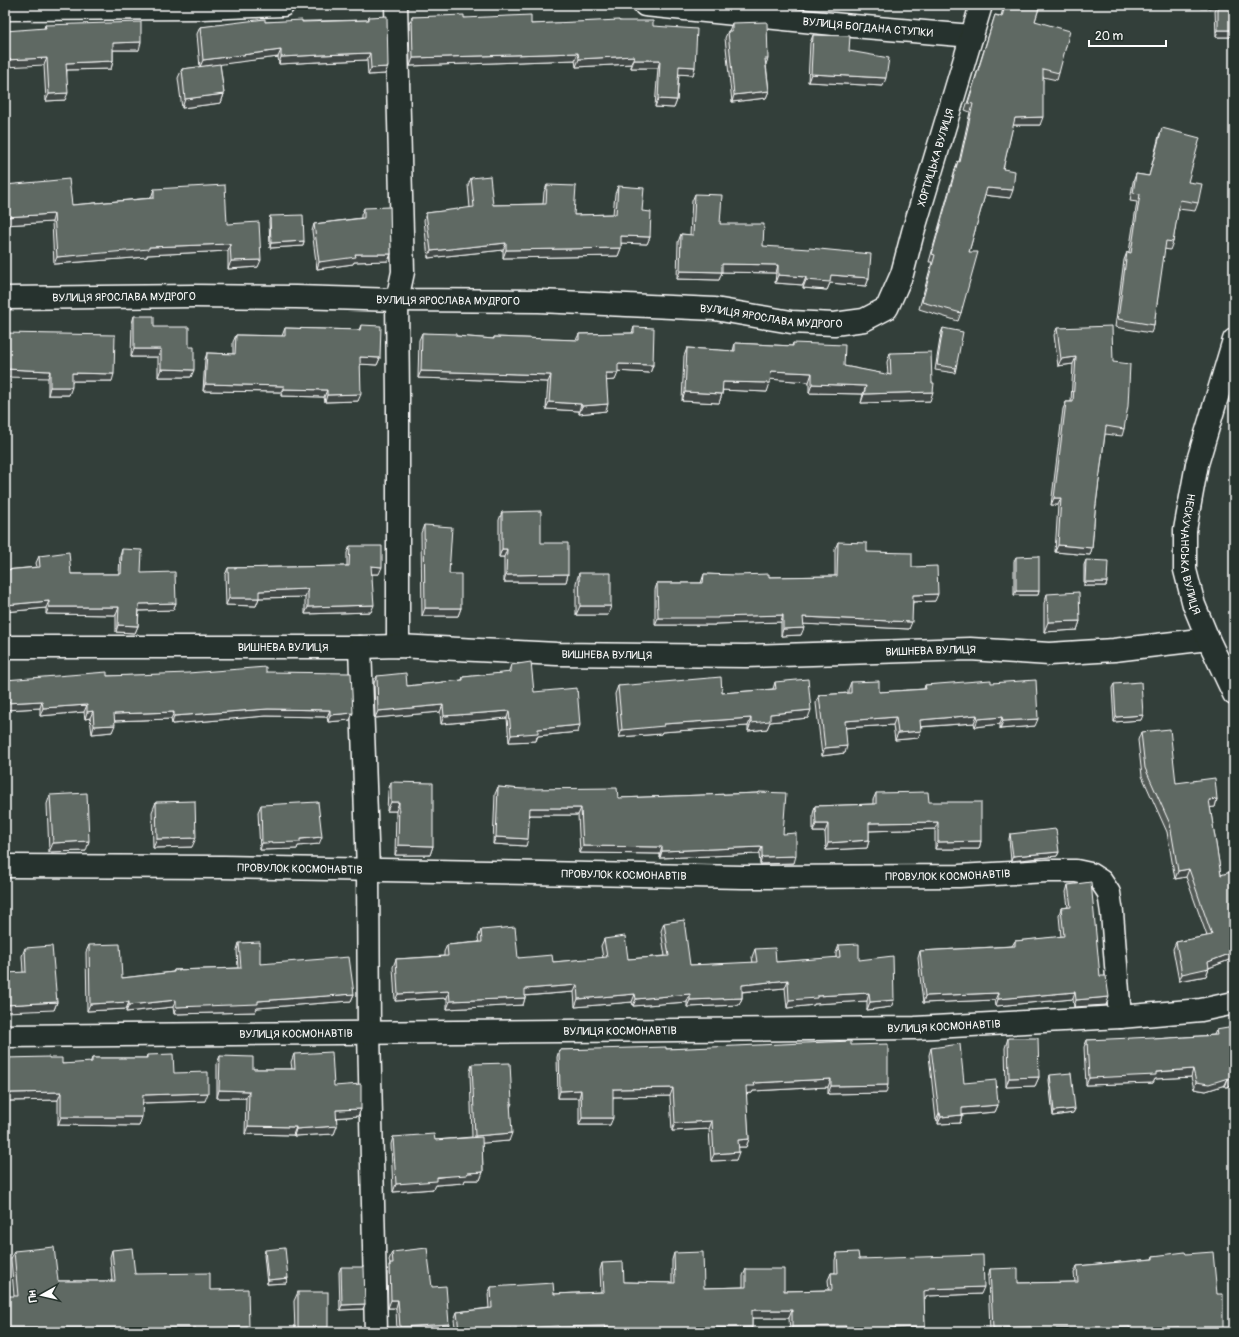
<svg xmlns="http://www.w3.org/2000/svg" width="1239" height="1337" viewBox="0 0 1239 1337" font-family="Pangolin,sans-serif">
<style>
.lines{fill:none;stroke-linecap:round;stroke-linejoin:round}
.minor-casing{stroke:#fff;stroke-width:25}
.tertiary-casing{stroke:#fff;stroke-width:25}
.minor{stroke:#26332d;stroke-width:22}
.tertiary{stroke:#26332d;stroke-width:22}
.wall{fill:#525a56;stroke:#fff}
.shaded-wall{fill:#424a46;stroke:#fff}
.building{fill:#5f6964;stroke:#fff}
.labels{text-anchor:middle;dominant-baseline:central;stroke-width:4;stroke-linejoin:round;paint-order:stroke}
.street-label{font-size:11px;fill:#fff;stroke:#26332d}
</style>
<rect width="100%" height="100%" fill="#333f3a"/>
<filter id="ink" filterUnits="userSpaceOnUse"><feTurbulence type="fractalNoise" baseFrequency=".025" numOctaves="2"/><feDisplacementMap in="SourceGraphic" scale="8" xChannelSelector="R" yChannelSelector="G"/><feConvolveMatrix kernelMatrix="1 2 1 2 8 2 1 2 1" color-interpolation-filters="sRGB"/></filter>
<g filter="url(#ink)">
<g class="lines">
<g class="minor-casing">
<g id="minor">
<path d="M396,5L403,272L397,300L398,396V646"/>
<path id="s1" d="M645,5L853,26L972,36"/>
<path d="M5,9L202,8L283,5"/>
<path id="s2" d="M5,298L193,296L296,297L397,300L539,301L715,309L791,322L834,324L864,320L887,308L902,274L913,232L981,5"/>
<path id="s3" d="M5,647H360L398,646L557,654L746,656L970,649L1049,654L1114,650L1208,639"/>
<path d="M360,647L368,870L369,1032L376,1332"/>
<path id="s4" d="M5,866L224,867L743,877L959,876L1047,871H1076L1090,874L1101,881L1109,893L1112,913L1120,1017"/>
<path id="s5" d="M5,1036L915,1028L1120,1017L1201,1010L1234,1003"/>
</g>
</g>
<g class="tertiary-casing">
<g id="tertiary">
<path id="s6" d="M1234,340L1197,464L1185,530V570L1194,605L1208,639L1234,694"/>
</g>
</g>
<use href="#minor" class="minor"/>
<use href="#tertiary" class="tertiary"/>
</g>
<g class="wall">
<path d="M1004,5H1040L1035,21L1059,73L1057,80L1043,77L1040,125H1013L1003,169L1010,198L985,195L969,252L961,313L958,321L919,309L932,262H929L955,169L958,161L959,162L970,112L965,110L995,15L1001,16Z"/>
<path d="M1201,5H1234V37H1216L1215,9L1200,8Z"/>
<path d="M369,17L385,74L368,75L367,60L318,62L279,64L278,57L220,64L224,94L221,103L182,108L178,78L182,69L200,67L197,34L200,27L265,22L368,20Z"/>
<path d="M412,17L464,18L531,24L619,21L653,26L695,67L693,75L679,74L677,100L674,108L655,107L658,68H631V64L576,67L575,60L410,66L409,24Z"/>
<path d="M732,23L768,59L766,64L769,91L766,98L732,102L725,38L728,31H729Z"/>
<path d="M45,25L139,50H113V61L111,69L67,70L65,100L46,101L44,65V28Z"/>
<path d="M813,35L849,51L883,86L808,82L810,43Z"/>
<path d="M1162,128L1188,182L1198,203L1195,211L1178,209L1173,242L1170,250L1164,249L1154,325L1151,333L1115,327L1124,260L1127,252H1129L1137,202L1130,201L1133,182L1136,174L1149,176L1159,136Z"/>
<path d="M471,178L493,205L543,204L544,192L547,185L574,215L613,214L615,194L618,186L642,211L650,237L647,244L621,243V248L618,256L503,258V250L428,258L424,220L426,213L470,208L468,185Z"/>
<path d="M154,189L227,224L258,267L228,269V251L147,255V257L54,264L52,222L5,225L72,205L151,198Z"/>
<path d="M695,194L720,224L763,246L869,278L866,286L830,283L827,290L803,288V285L775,283L776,273L722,272L719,280L677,279L678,242L681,234L690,235L692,201Z"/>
<path d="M364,208L391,254L388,261L354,262L353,264L317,269L312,231L314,224L361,218V215Z"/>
<path d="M270,216L304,241L303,246L270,248L269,221Z"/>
<path d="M134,316L189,347L191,377H158V357H131L132,323Z"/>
<path d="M361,325L380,358L377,365L360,364L358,401L325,402L324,397L281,396V392L203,391L205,359L207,353L233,354V342L236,335L282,336L285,328L359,330Z"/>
<path d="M634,327L653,365L650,373L618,371L615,380H606V411L579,414V411L546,409L548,382L418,378L419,340L422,333L456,336L494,339V337L576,340L579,334L632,333Z"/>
<path d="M943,328L956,368L955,373L935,370L941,333Z"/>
<path d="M1057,328L1113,362L1124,429L1122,436L1105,434L1095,512L1092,548L1090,555L1055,552L1058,505H1051L1063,409L1066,402H1071L1073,364L1058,366L1054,335Z"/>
<path d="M5,333L112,381H72L69,395H48V378Z"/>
<path d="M735,343L792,346L793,343L844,366L888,375L887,362L890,353L930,401L861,403L863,394L809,393V382L770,379L767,392L723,390L722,394L719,403L682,401L684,356L687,348L733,351Z"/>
<path d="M502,512L568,574L566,582H504V557H499V520Z"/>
<path d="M424,525L449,574L461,608L458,616H422L421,533Z"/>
<path d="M838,542L912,567L935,601L913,602L909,629L803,624L801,635L781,636V622L715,624V625H655V590L657,583H701L704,574L769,577L835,576V549Z"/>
<path d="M350,546L379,574H372L371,612L305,614V597L259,598L256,606L226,605L225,575L228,568L347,566V553Z"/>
<path d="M122,549L141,573L176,603L173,610L139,611L138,626L135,633L116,632V615L46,614V608L5,612V570L37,567L36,563L39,556L71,574H119L120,556Z"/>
<path d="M1016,557L1039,591L1038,595H1014V561Z"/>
<path d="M1086,560L1107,582L1106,586H1084V565Z"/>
<path d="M579,573L608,615H576V583Z"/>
<path d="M1047,594L1080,621L1077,630L1044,632V603Z"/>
<path d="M511,665L534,692L578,732L538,736L536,741L509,742L507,718L441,724L440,712L375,718L374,683L377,676L407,686L462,680L463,677L508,673Z"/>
<path d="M266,672L350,720L328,722L327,717L266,716L172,724L171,719L115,721L112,732L92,734L90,718L85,719L84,712L40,716V708L5,710L107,676Z"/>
<path d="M775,682L808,718L770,722L767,729L748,731V726L662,732L661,734L619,737L615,694L618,686L722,693L773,689Z"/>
<path d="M851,682L879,692L924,689L925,685L991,683L1035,726L1000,729V724L975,727L974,723L921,727L918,738L895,740L893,725L845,728V753L822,756L816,703L819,695L848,693V690Z"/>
<path d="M1114,684L1141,720L1114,722L1112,688Z"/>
<path d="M1141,732L1176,783L1217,799L1215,807H1210L1221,875L1234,871V958L1209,968L1206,976L1179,981L1173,949L1176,942L1207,936L1186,877L1175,879L1167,832L1142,776L1138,740Z"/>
<path d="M391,782L433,846L430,855H395L396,811H387L388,791Z"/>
<path d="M498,787L618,798L759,793V792L783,834L794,863L760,864L759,854L660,858V854L580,853L578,815H529L526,846L493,844L495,794Z"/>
<path d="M876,793L981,841L979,849H935V829L869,831V840L867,848L826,850L825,832H813V814L815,806L873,804V800Z"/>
<path d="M50,795L86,851L49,852L47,804Z"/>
<path d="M156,802L192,847L153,848L152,812Z"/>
<path d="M261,805L319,844L298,846L297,849L260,850L258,812Z"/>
<path d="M1010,834L1059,852L1057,856L1011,861L1009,839Z"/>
<path d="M1068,885L1100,976L1106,1005L1074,1007L1073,999L996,1006L995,1000L923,1003L918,958L920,951L1012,946L1015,941L1061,937L1059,915L1061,908L1068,907L1066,892Z"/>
<path d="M664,923L690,965L753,963L752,957L755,949L776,962L836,958V953L839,945L859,960L894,1000L891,1007L867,1010V1001L814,1004V1005L787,1008L785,988L742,992V998L739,1005L687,1007V1002L633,1006L632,1002L575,1007L574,992L525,996V998L523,1005L447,1009V998L395,1001L393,967L396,959L444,956V952L447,945L479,942L478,938L481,930L518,958L553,962L603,958L601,946L604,939L628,959L665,956L661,931Z"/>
<path d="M239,943L260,964L354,994L351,1001L257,1008L255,1012L174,1014L173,1007L126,1012V1009L87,1011L86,952L89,945L122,978L173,972L174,970L238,968L237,950Z"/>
<path d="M25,948L57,1002L54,1010L23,972L22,956Z"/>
<path d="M1216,1030L1234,1086L1225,1087V1085L1206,1091L1194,1089L1191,1077L1155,1079L1153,1083L1086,1085L1084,1047L1087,1040L1154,1039L1214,1035Z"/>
<path d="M1008,1038L1039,1077L1035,1086L1006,1087L1005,1048Z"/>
<path d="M851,1045L886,1093L828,1094V1087L753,1091L752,1093L746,1094L749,1139L746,1147H738L736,1160L711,1161L709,1129L672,1131L670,1096L613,1097L610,1125H579V1098H558L557,1057L559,1050L666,1049Z"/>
<path d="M931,1048L964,1083L998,1105L995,1112L962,1115L960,1123L938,1124V1120H936L929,1055Z"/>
<path d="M294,1054L334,1086L361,1109L358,1116L336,1118L337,1126L334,1134L294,1136L293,1135L245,1134L246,1098H217V1063L220,1056L253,1069H292L291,1062Z"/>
<path d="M147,1055L174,1073L205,1101L143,1103L139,1126L58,1125V1100L8,1101V1102H5L49,1058L62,1064L90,1063L92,1058H146Z"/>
<path d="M472,1064L512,1103L510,1108L509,1141L482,1143L483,1172L480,1180H465L464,1183L436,1185L434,1189L393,1192L391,1144L393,1137L435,1140L472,1137L470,1072Z"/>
<path d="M1050,1075L1075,1109L1073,1113L1053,1116L1049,1080Z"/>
<path d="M112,1250L135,1274L210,1290L249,1327L248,1332H5L14,1296L11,1259L14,1251L58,1281H112L110,1257Z"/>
<path d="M265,1250L288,1278L286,1283L267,1284L264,1255Z"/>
<path d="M392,1252L432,1287L446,1332H397L396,1308H388L387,1271L390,1264L389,1260Z"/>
<path d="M674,1253L704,1288L743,1287V1276L746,1269L784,1291L829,1290L828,1280L831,1273H835V1260L837,1253L859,1259L981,1294L927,1296L926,1298H924L925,1327L924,1332H790L789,1318H752V1327L750,1332H456L454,1320L457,1312L489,1308L488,1294L491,1287L554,1294L601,1292L600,1270L602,1263L624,1282L672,1283V1260Z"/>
<path d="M1186,1254L1217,1294L1223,1331V1332H990L988,1277L990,1269L1018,1283L1075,1282L1074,1273L1077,1266L1152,1259L1153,1256Z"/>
<path d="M341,1267L365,1304L363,1309L340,1310L339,1272Z"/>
<path d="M298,1292L328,1327L327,1332H295L294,1301Z"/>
</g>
<g class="shaded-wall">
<path d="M1201,5H1216L1215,9L1200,8Z"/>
<path d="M1218,30H1234V37H1216Z"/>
<path d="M141,42L139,50H110L113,43Z"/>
<path d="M281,50L278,57L200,67L203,60Z"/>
<path d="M370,53L367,60L318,62L279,64L281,57L321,55Z"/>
<path d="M578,53L575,60L410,66L413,58Z"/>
<path d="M634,56L631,64L576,67L579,59Z"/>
<path d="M47,58L44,65L5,67V60Z"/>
<path d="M634,60H660L658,68H631Z"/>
<path d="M113,61L111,69L64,70L66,63Z"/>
<path d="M679,66L695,67L693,75L676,74Z"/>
<path d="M388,67L385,74L368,75L371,68Z"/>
<path d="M811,74L886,78L883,86L808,82Z"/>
<path d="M769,91L766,98L732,102L734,95Z"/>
<path d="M68,93L65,100L46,101L49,94Z"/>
<path d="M224,94L221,103L182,108L185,99Z"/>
<path d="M658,99L677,100L674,108L655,107Z"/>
<path d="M1043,117L1040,125H1012L1015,118Z"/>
<path d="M987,188L1013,190L1010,198L984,195Z"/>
<path d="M54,214L52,222L5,225V217Z"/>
<path d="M621,236L650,237L647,244L618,243Z"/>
<path d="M304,241L303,246L270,248L271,243Z"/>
<path d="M506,243L503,250L428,258L431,251Z"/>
<path d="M230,244L228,251L147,255V257L54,264L57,257L149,247Z"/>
<path d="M621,248L618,256L503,258L506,250Z"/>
<path d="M355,254H391L388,261L354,262L353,264L317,269L319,262Z"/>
<path d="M261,260L258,267L228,269L231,261Z"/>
<path d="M722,264L778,265L776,273L719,272Z"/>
<path d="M680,271L722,272L719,280L677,279Z"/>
<path d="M778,275L806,277L803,285L775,283Z"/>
<path d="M831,275L869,278L866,286L830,283L827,290L803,288L806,280Z"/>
<path d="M134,349H161L158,357H131Z"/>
<path d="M360,357L380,358L377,365L358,364Z"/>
<path d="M1076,357L1073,364L1058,366L1061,359Z"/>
<path d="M618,364L653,365L650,373L615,371Z"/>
<path d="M5,369L50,371L48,378L5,377Z"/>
<path d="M161,369L194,370L191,377H158Z"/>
<path d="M421,371L551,375L548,382L418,378Z"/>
<path d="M771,371L812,373L809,382L768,379Z"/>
<path d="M72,373L114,374L112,381H69Z"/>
<path d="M606,373H618L615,380L603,381Z"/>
<path d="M723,382L770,383L767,392L720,390Z"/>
<path d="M205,384L284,386L281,392L203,391Z"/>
<path d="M812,384L866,386L863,394L809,393Z"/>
<path d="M50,387H72L69,395H48Z"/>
<path d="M284,389L327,390L324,397L281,396Z"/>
<path d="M685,392L722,394L719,403L682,401Z"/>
<path d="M933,392L930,401L861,403L864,394Z"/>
<path d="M361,394L358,401L325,402L327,395Z"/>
<path d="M549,402L581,404L579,411L546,409Z"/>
<path d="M608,404L606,411L579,414L582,406Z"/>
<path d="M1054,498H1061L1058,505H1051Z"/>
<path d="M1058,545L1092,548L1090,555L1055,552Z"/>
<path d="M502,549H507L504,557H499Z"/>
<path d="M371,566L382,567L379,574H368Z"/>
<path d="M568,574L566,582H504L506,575Z"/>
<path d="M1085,582H1107L1106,586H1084Z"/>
<path d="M308,589L305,597L256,598L259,591Z"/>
<path d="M1016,591H1039L1038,595H1014Z"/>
<path d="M938,594L935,601L910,602L913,595Z"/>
<path d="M229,598H259L256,606L226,605Z"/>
<path d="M49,601L46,608L5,612V605Z"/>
<path d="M176,603L173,610L136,611L139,604Z"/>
<path d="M374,605L371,612L305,614L308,607Z"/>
<path d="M580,606H611L608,615H576Z"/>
<path d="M49,607H119L116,615L46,614Z"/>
<path d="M425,608H461L458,616H422Z"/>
<path d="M783,615L781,622L715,624V625H655L658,618Z"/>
<path d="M803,617L912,622L909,629L801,624Z"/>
<path d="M1080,621L1077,630L1044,632L1048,622Z"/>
<path d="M118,625L138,626L135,633L116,632Z"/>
<path d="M804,628L801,635L781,636L783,629Z"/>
<path d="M42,701L40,708L5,710V703Z"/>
<path d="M87,705L84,712L40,716L43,708Z"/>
<path d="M443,705L440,712L375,718L378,711Z"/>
<path d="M268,709L330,710L327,717L266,716L172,724L174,716Z"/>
<path d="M811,710L808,718L770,722L767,729L748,731L751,723L770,714Z"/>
<path d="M93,711L90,718L85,719L87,712Z"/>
<path d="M509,711L507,718L441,724L444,716Z"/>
<path d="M174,712L171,719L111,721L114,714Z"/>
<path d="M353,713L350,720L328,722L330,715Z"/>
<path d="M977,715L974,723L917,727L920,720Z"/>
<path d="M1143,715L1141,720L1114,722L1116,717Z"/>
<path d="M896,717L893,725L842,728L845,721Z"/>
<path d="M1002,717L1000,724L975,727L978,719Z"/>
<path d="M751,718L748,726L662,732L661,734L619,737L622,730L664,724Z"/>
<path d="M1038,719L1035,726L1000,729L1003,721Z"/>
<path d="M115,725L112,732L92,734L94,726Z"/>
<path d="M580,725L578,732L537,736L536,741L509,742L511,735L538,729Z"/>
<path d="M921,731L918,738L895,740L898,733Z"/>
<path d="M847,746L845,753L822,756L825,748Z"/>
<path d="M1217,799L1215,807L1206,808L1209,800Z"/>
<path d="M391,802H399L396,811H387Z"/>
<path d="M530,808H581L578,815H527Z"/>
<path d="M938,822L935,829L866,831L869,823Z"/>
<path d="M816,824H828L825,832H813Z"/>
<path d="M322,837L319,844L298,846L297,849L260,850L262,843Z"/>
<path d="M496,837L528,839L526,846L493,844Z"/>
<path d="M196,838L192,847L153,848L157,839Z"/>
<path d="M869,840L867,848L826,850L828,843Z"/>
<path d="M89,841L86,851L49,852L53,843Z"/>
<path d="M981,841L979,849H935L938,842Z"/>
<path d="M398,845L433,846L430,855H395Z"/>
<path d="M583,846L662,847L660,854L580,853Z"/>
<path d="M762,847L759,854L660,858L662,851Z"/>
<path d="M1059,852L1057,856L1011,861L1013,856Z"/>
<path d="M796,856L794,863L760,864L762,857Z"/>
<path d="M1189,869L1186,877L1175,879L1178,871Z"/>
<path d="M1234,952V958L1206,969L1209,968L1206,976L1179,981L1182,974L1208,962Z"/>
<path d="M788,980L785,988L739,992L742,985Z"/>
<path d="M577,985L574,992L522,996L525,989Z"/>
<path d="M449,991L447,998L395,1001L398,994Z"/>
<path d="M1075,992L1073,999L996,1006L998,999Z"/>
<path d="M869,993L867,1001L814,1004V1005L787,1008L789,1000L817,996Z"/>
<path d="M998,993L995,1000L923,1003L925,996Z"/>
<path d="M354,994L351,1001L257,1008L255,1012L174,1014L176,1007Z"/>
<path d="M635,994L632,1002L575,1007L578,999Z"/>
<path d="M690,994L687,1002L633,1006L636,999Z"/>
<path d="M1109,997L1106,1005L1074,1007L1076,1000Z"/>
<path d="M525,998L523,1005L447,1009L450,1001Z"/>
<path d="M742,998L739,1005L687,1007L690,1000Z"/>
<path d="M176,1000L173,1007L126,1012L129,1005Z"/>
<path d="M894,1000L891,1007L867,1010L870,1002Z"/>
<path d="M57,1002L54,1010L5,1012V1005Z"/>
<path d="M129,1002L126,1009L87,1011L90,1004Z"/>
<path d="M1193,1069L1191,1077L1155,1079L1153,1083L1086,1085L1089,1078Z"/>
<path d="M1039,1077L1035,1086L1006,1087L1009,1078Z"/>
<path d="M1228,1078L1225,1085L1206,1091L1194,1089L1196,1082Z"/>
<path d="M831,1079L828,1087L753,1091L752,1093L743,1094L746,1086L754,1083Z"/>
<path d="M1228,1079H1234V1086L1225,1087Z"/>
<path d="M888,1085L886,1093L828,1094L831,1086Z"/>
<path d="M673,1088L670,1096L610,1097L613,1089Z"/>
<path d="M219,1090L249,1091L246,1098H217Z"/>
<path d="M581,1090L579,1098H558L560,1091Z"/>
<path d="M61,1092L58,1100L8,1101V1102H5V1094L11,1093Z"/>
<path d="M208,1093L205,1101L140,1103L143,1095Z"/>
<path d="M998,1105L995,1112L959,1115L962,1108Z"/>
<path d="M361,1109L358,1116L333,1118L336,1110Z"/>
<path d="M1075,1109L1073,1113L1053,1116L1054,1111Z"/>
<path d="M939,1113H940L938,1120H936Z"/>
<path d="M962,1115L960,1123L938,1124L941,1117Z"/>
<path d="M61,1117H142L139,1126L58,1125Z"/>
<path d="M582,1118H613L610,1125H579Z"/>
<path d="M712,1121L709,1129L672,1131L675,1123Z"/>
<path d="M248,1126L296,1127L293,1135L245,1134Z"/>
<path d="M337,1126L334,1134L294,1136L296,1129Z"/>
<path d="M512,1133L509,1141L472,1144L475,1136Z"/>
<path d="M749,1139L746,1147H735L738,1140Z"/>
<path d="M739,1152L736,1160L711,1161L714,1154Z"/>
<path d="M483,1172L480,1180H465L464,1183L436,1185L434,1189L393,1192L396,1184L467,1173Z"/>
<path d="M288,1278L286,1283L267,1284L268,1280Z"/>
<path d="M984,1287L981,1294L927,1296L926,1298H921L924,1291L929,1289Z"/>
<path d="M391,1300H398L396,1308H388Z"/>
<path d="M365,1304L363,1309L340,1310L342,1305Z"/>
<path d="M752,1310H792L789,1318H749Z"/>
<path d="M449,1324L446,1332H398L400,1327Z"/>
<path d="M559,1326L557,1332H461L478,1330Z"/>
<path d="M605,1326L603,1332H558L559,1327Z"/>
<path d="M846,1326L844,1332H790L792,1327Z"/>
<path d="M249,1327L248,1332H195L196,1329Z"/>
<path d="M298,1327H328L327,1332H296Z"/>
<path d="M605,1327L708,1328L752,1327L750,1332H603Z"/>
<path d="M925,1327L924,1332H845L847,1329Z"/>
<path d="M1031,1327L1029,1332H991L993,1328Z"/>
<path d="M1130,1327L1128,1332H1055L1056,1329Z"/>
<path d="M1179,1327L1177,1332H1129L1130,1329Z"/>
<path d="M5,1328H196L194,1332H5Z"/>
<rect x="1179" y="1331" width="44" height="1"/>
</g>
<g class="building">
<path d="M1005,5H1040L1035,21L1070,31L1059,73L1043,69V117L1015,118L1003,169L1015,171L1013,190L987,188L969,252H978L961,313L922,302L935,255L932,254L958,161L960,162L973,104L968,103L995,15L1002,17Z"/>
<rect x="1218" y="5" width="16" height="25"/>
<path d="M464,15V18L531,15V24L619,20V21H653V26L697,29L695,67L679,66L677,100L658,99L660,60H634V56L579,59L578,53L413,58L412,17Z"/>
<path d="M387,16L388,67L371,68L370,53L321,55L281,57V50L203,60L200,27L265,19V22L302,20V22L369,20V17Z"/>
<path d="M141,22V42L113,43V61L66,63L68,93L49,94L47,58L5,60V31L46,28L45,25Z"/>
<path d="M767,22L768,59H765L769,91L734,95L728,31H732V23Z"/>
<path d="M813,35L850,36L849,51L889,58L886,78L811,74Z"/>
<path d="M220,64L224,94L185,99L182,69Z"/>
<path d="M1162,128L1200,138L1188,182L1202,184L1198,203L1180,200L1173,242L1166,241L1154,325L1118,319L1127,252L1131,253L1140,194L1133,193L1136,174L1149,176Z"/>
<path d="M490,176L493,205L546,204L547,185L576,186L574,215L616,214L618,186L644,188L642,211L651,212L650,237L621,236V248L506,250V243L431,251L426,213L474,207L471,178Z"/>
<path d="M69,179L72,205L154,198V189L225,185L227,224L259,222L261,260L231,261L230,244L149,247V249L57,257L54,214L5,217V185Z"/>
<path d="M695,194L722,195L720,224H764L763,246L809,249V248L871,254L869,278L831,275L830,282L806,280V277L778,275V265L722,264V272L680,271L681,234L693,235Z"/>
<path d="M390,207L391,254H355L356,257L319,262L314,224L364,218V208Z"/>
<path d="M303,215L304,241L271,243L270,216Z"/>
<path d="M134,316H154V327H189V347H194V370L161,369V349H134Z"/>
<path d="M361,325L381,326L380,358L360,357L361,394L327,395V390L284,389V386L205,384L207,353L235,354L236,335L285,336V328L360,330Z"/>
<path d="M1112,326L1113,362L1130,364L1128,406L1124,429L1106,426L1095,512L1092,548L1058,545L1061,498H1054L1066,402H1073L1076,357L1061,359L1057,328Z"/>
<path d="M634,327L654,328L653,365L618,364V373H606L608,404L582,406L581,404L549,402L551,375L421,371L422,333L456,334V336L494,339V337L579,340V334L634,333Z"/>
<path d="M943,328L963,332L956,368L937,365Z"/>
<path d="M5,333L115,335L114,374L72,373V387H50V371L5,369Z"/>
<path d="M735,343L793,346V343L845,345L844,366L891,375L890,353L931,352L932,383H934L933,392L864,394L866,386L812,384V373L771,371L770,383L723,382L722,394L685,392L687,348L735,351Z"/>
<path d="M541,511V543H568V574L506,575L507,549H502V512Z"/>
<path d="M424,525L452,527L449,574H461V608H425Z"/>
<path d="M838,542L867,543V552L912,553V567L937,566L938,594L913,595L912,622L803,617L804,628L783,629V615L718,617V618H658L657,583H703L704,574L736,575L769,574V577L837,576Z"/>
<path d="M350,546H382V567L371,566L374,605L308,607V589L259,591V598H229L228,568L349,566Z"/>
<path d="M122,549L142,550L141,573L175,572L176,603L139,604L138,626L118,625L119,607H49V601L5,605V570L40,567L39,556L69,552L71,574H121Z"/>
<path d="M1039,556V591H1016V557Z"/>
<path d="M1086,560L1108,561L1107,582H1085Z"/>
<path d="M579,573H611V606H580Z"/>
<path d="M1079,592L1080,621L1048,622L1047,594Z"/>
<path d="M531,662L534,692L577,688L580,725L538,729V733L511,735L509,711L444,716L443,705L378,711L377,676L406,673L407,686L463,680V677L511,672V665Z"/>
<path d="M266,667V672L351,673L353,713L330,715V710L268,709L174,716V712L114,714L115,725L94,726L93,711L87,712V705L43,708L42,701L5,703V680L107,672V676L188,673Z"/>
<path d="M721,677L722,693L776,689L775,682L808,679L811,710L770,714V721L751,723V718L664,724V726L622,730L618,686Z"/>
<path d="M991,680V683L1036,680L1038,719L1003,721L1002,717L978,719L977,715L920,720L921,731L898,733L896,717L845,721L847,746L825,748L819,695L851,693V682L879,681V692L926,689L925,685Z"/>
<path d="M1141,682L1143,715L1116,717L1114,684Z"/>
<path d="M1170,729L1176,783L1215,778L1217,799L1209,800L1221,875L1234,871V952L1208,962L1209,968L1182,974L1176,942L1212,935L1189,869L1178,871L1170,824L1145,768L1141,732Z"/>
<path d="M391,782L433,783V846L398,845L399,802H391Z"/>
<path d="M498,787L522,789L617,788L618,798L759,793V792L786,793L783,834L796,833V856L762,857V847L662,851V847L583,846L581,808H530L528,839L496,837Z"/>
<path d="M928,792L929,802H981V841L938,842V822L869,823V840L828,843V824H816L815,806L876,804V793Z"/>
<path d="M87,793L89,841L53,843L50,795Z"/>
<path d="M195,801L196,838L157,839L156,802Z"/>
<path d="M318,802L322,837L300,839V842L262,843L261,805Z"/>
<path d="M1056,829L1059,852L1013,856L1010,834Z"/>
<path d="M1091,882L1100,976H1106L1109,997L1076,1000L1075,992L998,999V993L925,996L920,951L1015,946V941L1064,936L1061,908L1071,907L1068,885Z"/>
<path d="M684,920L690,965L757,962L755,949L775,948L776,962L840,957L839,945L859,944V960L893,956L894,1000L870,1002L869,993L817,996V998L789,1000L788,980L742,985V998L690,1000V994L636,999L635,994L578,999L577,985L525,989V998L450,1001L449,991L398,994L396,959L448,956L447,945L482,942L481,930L515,927L518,958L552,955L553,962L607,957L604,939L625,936L628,959L669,956L664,923Z"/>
<path d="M260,942V964L349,957L354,994L258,1001V1004L176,1007V1000L129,1005V1002L90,1004L89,945L120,944L122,978L174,972V970L241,968L239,943Z"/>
<path d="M52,946L57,1002L5,1005V973L26,972L25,948Z"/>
<path d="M1234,1027V1079H1228V1078L1209,1084L1196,1082L1193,1069L1156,1072V1075L1089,1078L1087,1040L1154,1037V1039L1217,1035L1216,1030Z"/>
<path d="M1008,1038H1038L1039,1077L1009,1078Z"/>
<path d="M851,1041V1045L888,1044V1085L831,1086V1079L754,1083L755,1086H746L749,1139L738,1140L739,1152L714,1154L712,1121L675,1123L673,1088L613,1089V1118H582L581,1090L560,1091L559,1050L666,1047V1049Z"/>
<path d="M960,1044L964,1083L996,1080L998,1105L962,1108V1115L941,1117L940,1113H939L931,1048Z"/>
<path d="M332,1052L334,1086L361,1084V1109L336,1110L337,1126L296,1129V1127L248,1126L249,1091L219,1090L220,1056L253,1057V1069H295L294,1054Z"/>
<path d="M173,1054L174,1073L208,1072V1093L143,1095L142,1117H61V1092L11,1093V1094H5V1058L49,1057V1058H62V1064L92,1062V1058H147V1055Z"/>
<path d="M510,1063L512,1103H510L512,1133L475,1136L472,1064Z"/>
<path d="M1071,1073L1075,1109L1054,1111L1050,1075Z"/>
<path d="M434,1134L435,1140L482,1137L483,1172L467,1173V1175L437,1177V1181L396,1184L393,1137Z"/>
<path d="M54,1247L58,1281H115L112,1250L132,1248L135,1274L210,1273V1290L248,1289L249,1327L196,1329V1328H5V1296H18L14,1251Z"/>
<path d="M285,1248L288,1278L268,1280L265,1250Z"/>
<path d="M427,1248L432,1287L446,1286L449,1324L400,1327L398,1300H391L390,1263H393L392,1252Z"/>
<path d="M703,1252L704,1288L746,1287V1269H784V1291L832,1290L831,1273H838L837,1253L858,1252L859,1259L983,1255L984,1287L929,1289V1290L924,1291L925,1327L847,1329L846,1326L792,1327V1310H752V1327L708,1328V1330L605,1327V1326L559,1327V1326L478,1330L459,1332L457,1312L492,1308L491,1287L553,1283L554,1294L604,1292L602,1263L623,1262L624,1282L675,1283L674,1253Z"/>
<path d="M1185,1252L1186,1254L1213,1252L1217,1294H1223V1331H1179V1327L1130,1329V1327L1056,1329V1332H1031V1327L993,1328L990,1269L1018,1268V1283L1078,1282L1077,1266L1153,1259V1256Z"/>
<path d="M341,1267H364L365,1304L342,1305Z"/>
<rect x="298" y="1292" width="30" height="35"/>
</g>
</g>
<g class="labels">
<g class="street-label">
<text stroke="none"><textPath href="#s1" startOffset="224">ВУЛИЦЯ БОГДАНА СТУПКИ</textPath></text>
<text stroke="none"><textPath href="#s2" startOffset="1045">ХОРТИЦЬКА ВУЛИЦЯ</textPath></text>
<text stroke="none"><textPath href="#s2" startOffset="119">ВУЛИЦЯ ЯРОСЛАВА МУДРОГО</textPath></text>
<text stroke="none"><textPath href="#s2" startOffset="443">ВУЛИЦЯ ЯРОСЛАВА МУДРОГО</textPath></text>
<text stroke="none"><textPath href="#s2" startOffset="767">ВУЛИЦЯ ЯРОСЛАВА МУДРОГО</textPath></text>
<text stroke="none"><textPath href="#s6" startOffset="221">НЕСКУЧАНСЬКА ВУЛИЦЯ</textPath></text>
<text stroke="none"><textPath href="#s3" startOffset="278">ВИШНЕВА ВУЛИЦЯ</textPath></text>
<text stroke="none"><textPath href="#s3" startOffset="926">ВИШНЕВА ВУЛИЦЯ</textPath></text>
<text stroke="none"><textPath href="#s3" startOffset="602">ВИШНЕВА ВУЛИЦЯ</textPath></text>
<text stroke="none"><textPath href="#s4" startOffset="295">ПРОВУЛОК КОСМОНАВТІВ</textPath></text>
<text stroke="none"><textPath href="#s4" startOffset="943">ПРОВУЛОК КОСМОНАВТІВ</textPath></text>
<text stroke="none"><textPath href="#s4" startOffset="619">ПРОВУЛОК КОСМОНАВТІВ</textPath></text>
<text stroke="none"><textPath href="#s5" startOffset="939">ВУЛИЦЯ КОСМОНАВТІВ</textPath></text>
<text stroke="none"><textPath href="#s5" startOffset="615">ВУЛИЦЯ КОСМОНАВТІВ</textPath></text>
<text stroke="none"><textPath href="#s5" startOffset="291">ВУЛИЦЯ КОСМОНАВТІВ</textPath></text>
</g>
</g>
<rect width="1239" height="1337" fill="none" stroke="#26332d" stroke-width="20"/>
<rect x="10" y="10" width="1219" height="1317" fill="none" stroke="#fff" stroke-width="1.5" filter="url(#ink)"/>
<g transform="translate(42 1295) rotate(262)" stroke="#26332d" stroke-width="3" paint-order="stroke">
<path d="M0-3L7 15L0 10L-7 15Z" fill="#ffffff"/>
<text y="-6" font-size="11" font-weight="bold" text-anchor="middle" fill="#ffffff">Пн</text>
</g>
<path d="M1089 40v6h77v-6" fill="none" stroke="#ffffff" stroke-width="2"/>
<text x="1095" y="40" font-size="12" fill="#ffffff" stroke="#26332d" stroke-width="3" paint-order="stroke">20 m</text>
</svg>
